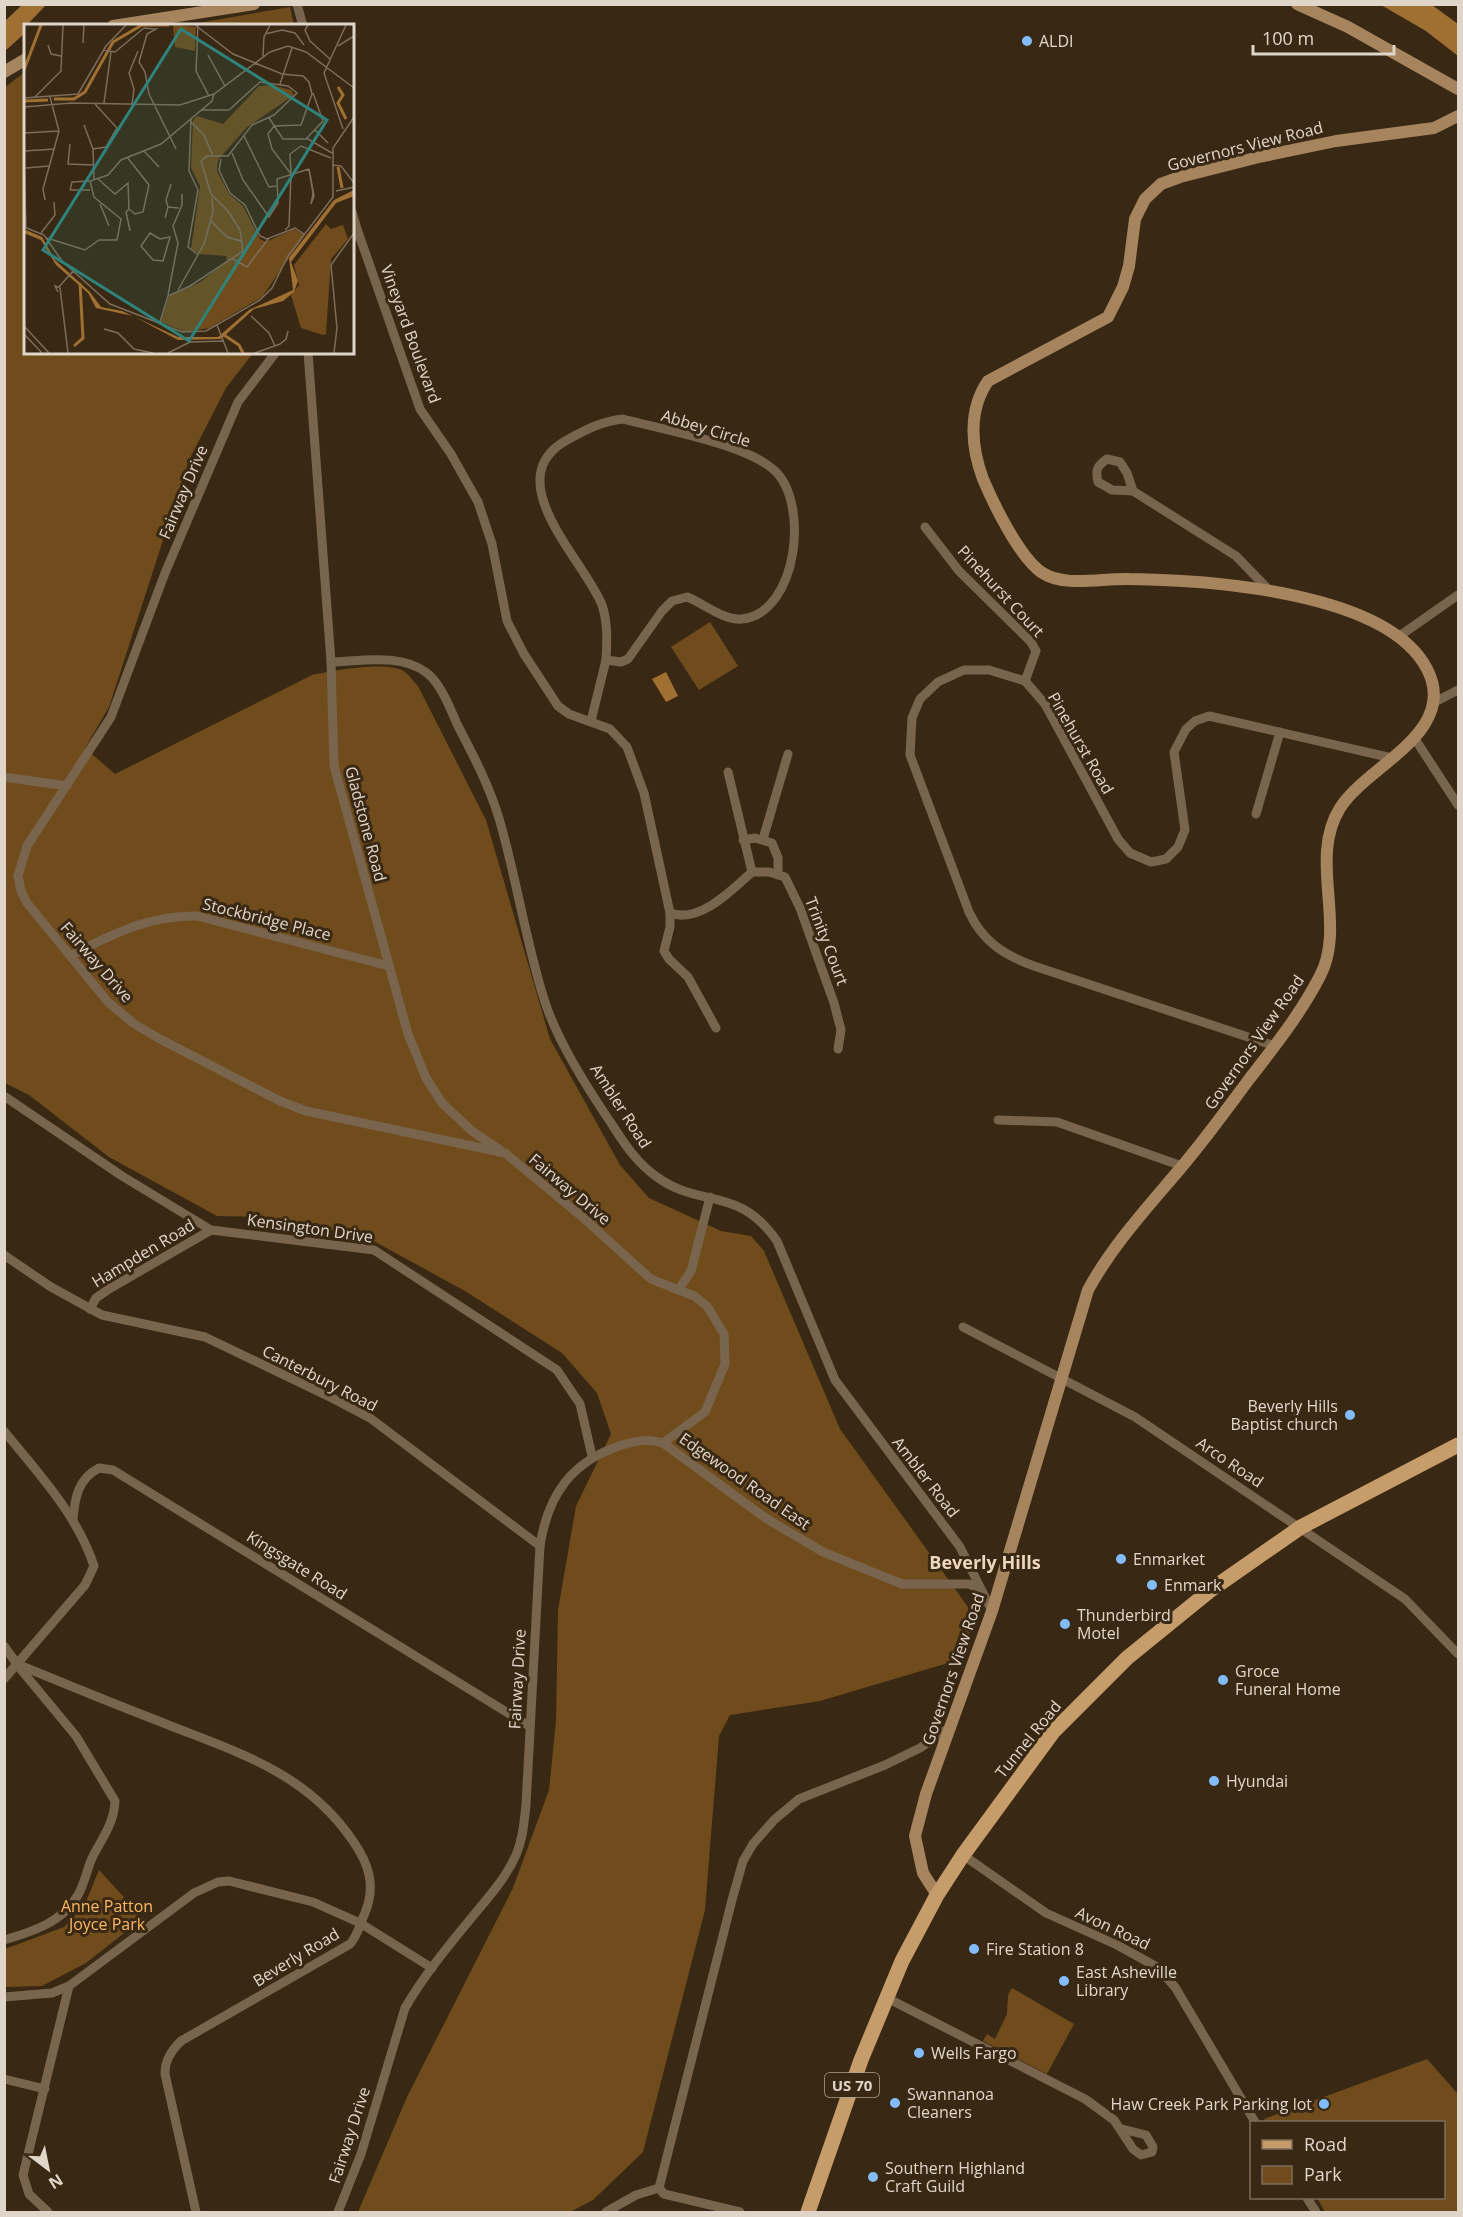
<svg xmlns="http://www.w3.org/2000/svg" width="1463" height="2217" viewBox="0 0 1463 2217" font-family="'Open Sans',sans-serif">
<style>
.green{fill:#704c1c}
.water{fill:#a07033}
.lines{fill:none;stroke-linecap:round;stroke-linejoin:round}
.street{stroke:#79654d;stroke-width:9}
.secondary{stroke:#a5845e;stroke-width:12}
.primary{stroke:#c69c6a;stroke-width:15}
.poi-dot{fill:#82bcfa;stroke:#392813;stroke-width:2}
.labels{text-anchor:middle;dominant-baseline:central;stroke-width:6;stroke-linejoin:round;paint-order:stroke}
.shield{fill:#392813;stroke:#aea192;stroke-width:1.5}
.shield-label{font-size:15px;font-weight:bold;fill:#e0d5c9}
.poi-label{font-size:16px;fill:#e0d5c9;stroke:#392813;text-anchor:start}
.street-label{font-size:16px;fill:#e0d5c9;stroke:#392813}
.park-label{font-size:16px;fill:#fcb864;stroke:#392813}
.neighbourhood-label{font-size:18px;font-weight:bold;fill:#eed7be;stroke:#392813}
.inset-river{fill:none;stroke:#a07033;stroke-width:3}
.inset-road{fill:none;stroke:#7c6d5c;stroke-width:1.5}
.view{fill:#2e847c;fill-opacity:0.15;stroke:#2e847c;stroke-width:3}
.inset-edge{fill:none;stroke:#e0d5c9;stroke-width:3}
</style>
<rect width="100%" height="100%" fill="#392813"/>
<g class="green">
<path d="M290,7L294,25H186Z"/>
<path d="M25,72L26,352L253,353L226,388L189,460L109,707L85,748L115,774L312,675C332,671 388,660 405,672C410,676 414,682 418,686L486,820L550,1039L620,1165L649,1198L721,1231L751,1236L764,1251L840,1429L968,1607L970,1646L958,1660L820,1701L730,1715L719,1736L705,1910L643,2152L593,2200L570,2212H358L407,2097L513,1888L549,1790L556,1721L558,1610L576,1506L611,1434L597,1393L562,1353L465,1291L368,1238L262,1217L217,1216L109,1157L29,1095L5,1083L4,88Z"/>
<path d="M710,622L738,666L699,690L671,647Z"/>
<path d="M99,1870L143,1918L86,1963L42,1986L5,1987V1949L64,1927L85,1904Z"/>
<path d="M1012,1988L1074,2024L1047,2074L983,2041L987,2034L995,2039L1007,2014L1008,1995Z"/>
<path d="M1427,2059L1458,2094V2212H1325L1317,2198H1444V2122H1266L1264,2119Z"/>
</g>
<g class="water">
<path d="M23,4L46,5L26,26L24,34L5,51V21Z"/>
<path d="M1381,5H1432L1458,24V56L1426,31Z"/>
<path d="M666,672L678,696L666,702L652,679Z"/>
</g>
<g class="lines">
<g class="street">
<path d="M297,4L303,26"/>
<path d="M352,212L357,229L352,238"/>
<path d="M357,229L420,409L451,454L478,502L492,544L507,621L524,654L558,706L569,714L610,729L627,747L644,793L670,913V927L664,951L669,959L688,977L716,1028"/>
<path d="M276,352L238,402L165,573L111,717L27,846L18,876L21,891L27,903L108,1002L133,1023L158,1038L280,1101L306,1111L505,1153L580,1215L651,1279L694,1296L707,1306L724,1334L725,1364L705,1412L663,1443C648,1438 637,1441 622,1445C572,1461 548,1494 540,1546L526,1805C524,1822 523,1839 516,1855C505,1880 485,1901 468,1922C445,1950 423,1977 405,2008L361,2154L338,2212"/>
<path d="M308,352L331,662L334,766L408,1034L426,1078L442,1103L472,1131L500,1150"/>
<path d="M623,419C661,429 746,444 774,470C810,502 798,613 742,619C724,621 703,603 687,597L672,601L662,611L628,659L621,662L606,660C607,642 608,623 602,605C585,561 496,479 567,440C585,430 602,421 623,419Z"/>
<path d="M1133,491L1112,490L1098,482C1095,470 1097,466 1107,459L1120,462L1127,473L1133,491L1236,556L1270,591"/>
<path d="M925,527L959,571L1031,642L1036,651L1025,681"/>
<path d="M1398,637L1458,595"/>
<path d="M331,662C360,661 402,653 427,673C441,684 450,708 457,724C472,753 488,783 498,815C516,875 525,939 544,999C557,1041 588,1089 613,1126C625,1145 638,1164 657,1177C701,1209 738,1185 777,1241L835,1380L960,1547L992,1611"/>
<path d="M1433,703L1458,690"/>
<path d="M591,721L606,660"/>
<path d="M1415,739L1458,805"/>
<path d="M4,777L67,786"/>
<path d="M1256,814L1280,732"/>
<path d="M763,839L788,754"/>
<path d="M743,840L755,838L772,843L778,858V875"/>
<path d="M752,872H769L785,877L800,908L834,1003L841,1030L838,1049"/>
<path d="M670,913C699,924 732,890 752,872L728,772"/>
<path d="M71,955C113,934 149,915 197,916L389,966"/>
<path d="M1275,1046L1034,966C1004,955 983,942 969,912L910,755L912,718L920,699L938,682L964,670H989L1025,681L1045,704L1118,839L1130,853L1151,862L1166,859L1178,847L1185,830L1174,752L1186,729L1195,721L1209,716L1392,758"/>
<path d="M4,1096L122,1176L211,1230L374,1250L557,1370L580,1404L592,1456"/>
<path d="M998,1120L1057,1122L1182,1166"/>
<path d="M4,1255L51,1287L102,1315L205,1337L334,1399L370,1418L540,1546"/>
<path d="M679,1289L691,1271L710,1197"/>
<path d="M90,1309L96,1298L109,1289L211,1230"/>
<path d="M963,1327L1135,1417L1405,1599L1458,1654"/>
<path d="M4,1431C38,1473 77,1514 94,1566L85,1585L4,1679"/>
<path d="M663,1443L767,1519L823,1552L902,1584H969L981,1590"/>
<path d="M73,1519C75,1497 78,1479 99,1468L113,1470L529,1726"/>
<path d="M4,1646L17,1664C63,1683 109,1702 156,1720C232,1751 304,1769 353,1841C369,1864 376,1886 365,1913C359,1925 359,1934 350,1944L181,2041C171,2051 165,2060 165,2074L196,2212"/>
<path d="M963,1855L1046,1913L1117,1945L1157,1967L1175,1987L1255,2122"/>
<path d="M4,1940C32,1932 63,1922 78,1895C85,1883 87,1868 93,1856C103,1837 114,1823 115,1801L76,1736L18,1666"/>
<path d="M4,1997L52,1993L69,1986L194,1893L218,1882L229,1881L313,1902L360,1923L432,1968"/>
<path d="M887,1998L1085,2099L1114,2120L1133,2149L1141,2155L1152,2152L1153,2147L1146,2135L1122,2129"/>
<path d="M4,2079L45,2089"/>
<path d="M659,2188L664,2194L740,2212"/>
<path d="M1307,2198L1316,2212"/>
<path d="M48,2212L29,2194L23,2175L69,1986"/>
<path d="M606,2212L636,2195L659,2188L732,1900L743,1861L753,1844L774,1820L799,1799L885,1765L920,1748L949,1728"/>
</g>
<g class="secondary">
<path d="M1297,4L1348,27L1458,89"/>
<path d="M113,26L254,4"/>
<path d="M4,72L26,59"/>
<path d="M937,1895L923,1873L915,1836L926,1794L992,1611L1088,1290C1112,1246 1146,1209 1179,1170C1204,1141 1227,1109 1250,1078C1275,1046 1301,1013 1320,976C1347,925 1308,859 1340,808C1366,766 1460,732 1427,669C1387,591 1206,580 1129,579C1102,578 1064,588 1041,572C1019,556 994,505 983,479C971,447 968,410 988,381L1108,317L1123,287L1129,266L1135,219L1145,199L1161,184L1180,177L1259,157L1336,141L1434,128L1458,116"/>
</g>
<path class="primary" d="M808,2212L861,2060L902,1961L937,1895L963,1855L1053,1732L1127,1658L1212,1589L1301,1527L1458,1445"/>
</g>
<g class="poi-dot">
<circle cx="1027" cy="41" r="6"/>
<circle cx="1350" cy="1415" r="6"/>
<circle cx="1121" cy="1559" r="6"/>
<circle cx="1152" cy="1585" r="6"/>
<circle cx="1065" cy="1624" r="6"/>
<circle cx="1223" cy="1680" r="6"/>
<circle cx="1214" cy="1781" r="6"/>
<circle cx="974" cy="1949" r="6"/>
<circle cx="1064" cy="1981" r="6"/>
<circle cx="919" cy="2053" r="6"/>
<circle cx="895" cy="2103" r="6"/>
<circle cx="1324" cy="2104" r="6"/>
<circle cx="873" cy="2177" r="6"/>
</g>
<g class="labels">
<rect class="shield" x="825" y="2073" width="54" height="24" rx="4.5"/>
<g class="shield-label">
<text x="852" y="2085">US 70</text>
</g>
<g class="poi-label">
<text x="1039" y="41">ALDI</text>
<text x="1338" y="1406" text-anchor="end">Beverly Hills<tspan x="1338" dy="18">Baptist church</tspan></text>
<text x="1133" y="1559">Enmarket</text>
<text x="1164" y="1585">Enmark</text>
<text x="1077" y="1615">Thunderbird<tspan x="1077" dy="18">Motel</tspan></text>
<text x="1235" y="1671">Groce<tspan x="1235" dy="18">Funeral Home</tspan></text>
<text x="1226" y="1781">Hyundai</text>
<text x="986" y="1949">Fire Station 8</text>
<text x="1076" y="1972">East Asheville<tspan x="1076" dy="18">Library</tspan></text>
<text x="931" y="2053">Wells Fargo</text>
<text x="907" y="2094">Swannanoa<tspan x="907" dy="18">Cleaners</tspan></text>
<text x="1312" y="2104" text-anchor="end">Haw Creek Park Parking lot</text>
<text x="885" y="2168">Southern Highland<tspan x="885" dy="18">Craft Guild</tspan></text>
</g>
<g class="street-label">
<text transform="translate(1245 146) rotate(-14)">Governors View Road</text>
<text transform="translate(411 334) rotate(70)">Vineyard Boulevard</text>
<text transform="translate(706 428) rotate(17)">Abbey Circle</text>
<text transform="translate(183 492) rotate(-67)">Fairway Drive</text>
<text transform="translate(1001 591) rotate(47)">Pinehurst Court</text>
<text transform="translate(1081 743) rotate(60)">Pinehurst Road</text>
<text transform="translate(366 824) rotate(75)">Gladstone Road</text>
<text transform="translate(267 919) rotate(14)">Stockbridge Place</text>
<text transform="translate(827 941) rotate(69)">Trinity Court</text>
<text transform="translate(97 962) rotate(49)">Fairway Drive</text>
<text transform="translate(1254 1042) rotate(-55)">Governors View Road</text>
<text transform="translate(621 1106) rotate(57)">Ambler Road</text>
<text transform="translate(570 1189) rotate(40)">Fairway Drive</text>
<text transform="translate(310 1228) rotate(8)">Kensington Drive</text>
<text transform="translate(143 1253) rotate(-31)">Hampden Road</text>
<text transform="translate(320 1378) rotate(27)">Canterbury Road</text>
<text transform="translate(1230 1462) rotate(34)">Arco Road</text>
<text transform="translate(926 1477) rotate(52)">Ambler Road</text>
<text transform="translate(745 1481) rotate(35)">Edgewood Road East</text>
<text transform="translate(297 1565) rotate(32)">Kingsgate Road</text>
<text transform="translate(953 1669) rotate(-71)">Governors View Road</text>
<text transform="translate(517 1679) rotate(-87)">Fairway Drive</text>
<text transform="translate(1028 1739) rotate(-51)">Tunnel Road</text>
<text transform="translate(1113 1928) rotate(25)">Avon Road</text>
<text transform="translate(296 1957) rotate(-31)">Beverly Road</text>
<text transform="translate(349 2135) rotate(-72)">Fairway Drive</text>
</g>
<g class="park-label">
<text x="107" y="1906">Anne Patton<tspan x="107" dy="18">Joyce Park</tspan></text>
</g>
<g class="neighbourhood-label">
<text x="985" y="1562">Beverly Hills</text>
</g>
</g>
<g transform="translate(24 24)">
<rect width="330" height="330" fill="#392813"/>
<path d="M149,1L172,3L171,27L151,23ZM248,61L267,66L270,71L222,104L194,136L193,147L205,170L219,182L236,215L242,218L270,205L281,211L238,273L185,304L161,308L137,298L145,272L175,259L203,237L202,232L176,230L167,225L176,162L167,144L169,96L173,92L199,100L235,62ZM302,200L307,205L319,201L324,215L307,235L302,310L299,311L277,304L267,271L275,261L270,241Z" fill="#704c1c"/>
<path d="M330,166V172L312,179L267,238L274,257L270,268L259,277L230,285L197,315L154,316L109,292L72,284L64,269L32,241L17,216L0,209L2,206L18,213L31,236L66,268L77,283L98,287L154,313H194L225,286L269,266L265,234L310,176Z" fill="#a07033"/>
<path class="inset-river" d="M0,46L17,1M314,63L319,71L314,79L322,95M30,75H50L61,68L89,18L118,1H145M0,77L24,76M314,143L318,164M200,311L215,321L219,329M50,322L59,314L56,259"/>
<path class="inset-road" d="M171,1L209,30L258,50L279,52L285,58L288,70L277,101L250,102L244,110L248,125L267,150L265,202L261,206M174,1L172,47L185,72M284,1L281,6L286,17L306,35M241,10L258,6L271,9L280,21M59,19L60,1M24,21L27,30L37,32M314,22L330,12M79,26L91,28L120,4L132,5L123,10L115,38L121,48L125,70L152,125M239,32L240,13L246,1M186,35L184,31L201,62M256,60L268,24M11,73L37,47L39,1M0,74L54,70L82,22L102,1M80,79L87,28M108,81L110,65L105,49L114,27M0,83L47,79L156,81L190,70L246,28L264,22L282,28L330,64M245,94L259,115H284L308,129M167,95L165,147L174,166L164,223L173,230M167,98L180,111L189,132M60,101L69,125L70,155M319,105L300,49L322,1M291,106L304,119M0,109L35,107M220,112L245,163L252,162M282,115L299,97L289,69M46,120L44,140L70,141M69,125L82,123L93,104L71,80M0,127L31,125M120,127L135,143M208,129L219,156L245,193L254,179L253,155L285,145M0,135L2,203M197,135L195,146L206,169L221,181L236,212L243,215L271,204L280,210M308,141L317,142L330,159M2,144L25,142M285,145L290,172L287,180L289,170ZM267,149L266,130L277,122L307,134M74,155L91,170L104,159L105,185L111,190L119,188L125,161L103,133M46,166L48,158L66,157M46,166H66M312,167L330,163M21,176L19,165L35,107L26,73M76,180L85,202L83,197M144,183L142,176L147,160M105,185L102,188L106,207M141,194L144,183L155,184M187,197L203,213L217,217M0,203L20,211L38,237L86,280L158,308L182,307L236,276L248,264L264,232L309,173V124L330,93M17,209L31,191L30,178M126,209L136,215L146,213L139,237L129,236L117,222ZM23,214L61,226L75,216H93L97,195L70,173L66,157L84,151L97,136L137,120L188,77L190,70M207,234L223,243L245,214M35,263L49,247M154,266L180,220L189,188L188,174M34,268L31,262L36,264L44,329M144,271L154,219L149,202L158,181V170M227,292L245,309L251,322M136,298L144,272L166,262L219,227L216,206L204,187L187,170L177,137L183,132H204L228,101L250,91L273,69L264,62L236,58L205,86H178M193,301L204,329M0,302L25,329M80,305L94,309L110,325L129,329M0,310L18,329M144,329L166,318L200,317M231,329L256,320L262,315L264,307M310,329L313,304L307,241L330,209"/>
<path class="view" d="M157,5L303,96L165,317L19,226Z"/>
<rect width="330" height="330" class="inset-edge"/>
</g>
<rect width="1463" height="2217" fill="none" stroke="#e0d5c9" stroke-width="12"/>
<rect x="1250" y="2121" width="195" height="78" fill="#392813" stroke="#7c6d5c" stroke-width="1.5"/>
<rect x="1262" y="2140" width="30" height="9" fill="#c69c6a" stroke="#7c6d5c" stroke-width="1.5"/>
<text x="1304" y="2151" font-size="18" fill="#e0d5c9">Road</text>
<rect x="1262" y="2166" width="30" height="18" fill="#704c1c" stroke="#7c6d5c" stroke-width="1.5"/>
<text x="1304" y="2181" font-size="18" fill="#e0d5c9">Park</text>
<g transform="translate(48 2169) rotate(148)" stroke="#392813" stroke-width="4.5" paint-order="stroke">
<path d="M0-4.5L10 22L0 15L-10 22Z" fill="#e0d5c9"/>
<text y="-9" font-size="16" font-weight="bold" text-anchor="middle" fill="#e0d5c9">N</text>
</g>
<path d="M1253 45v9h141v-9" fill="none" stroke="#e0d5c9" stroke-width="3"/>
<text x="1262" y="45" font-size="18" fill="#e0d5c9" stroke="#392813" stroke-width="4.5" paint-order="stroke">100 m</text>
</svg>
